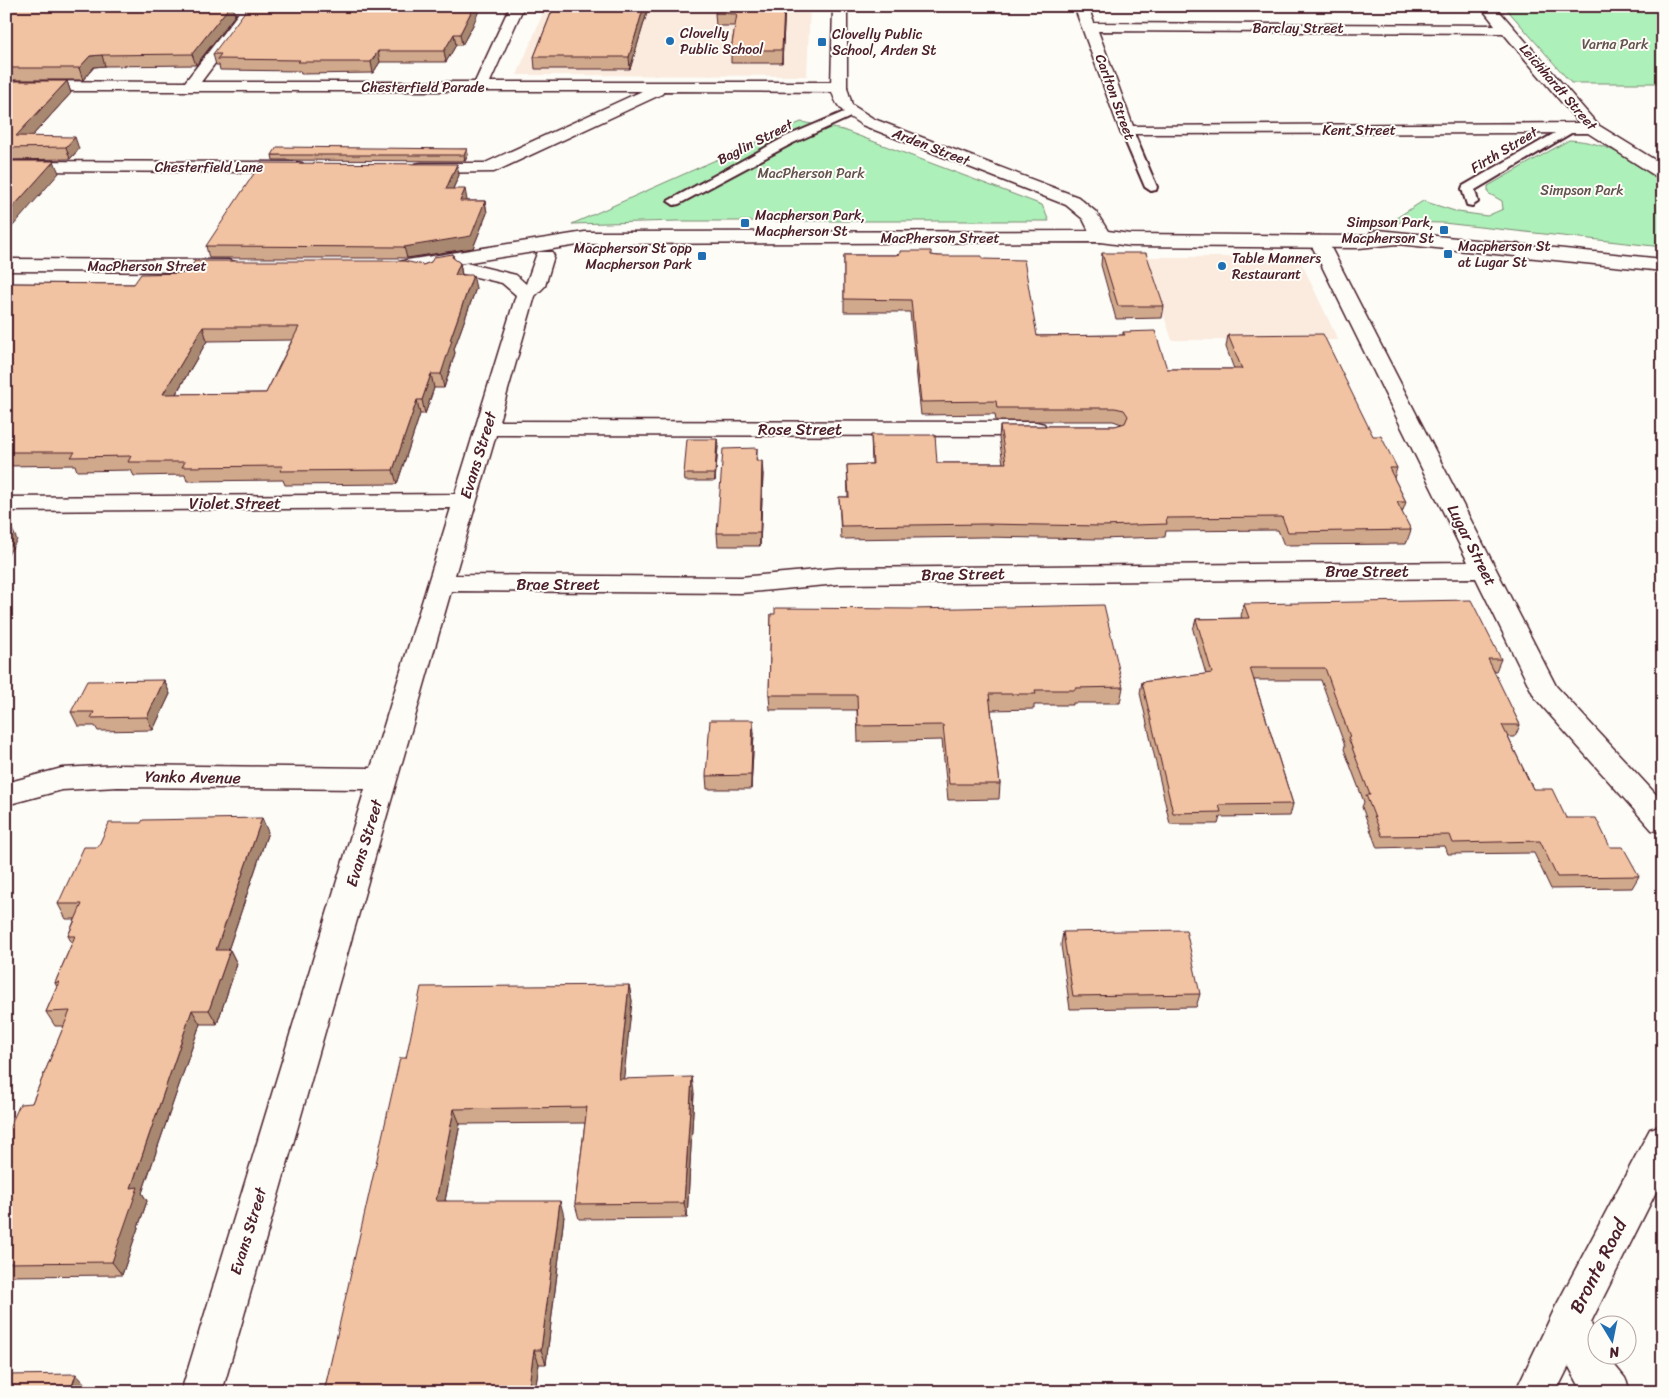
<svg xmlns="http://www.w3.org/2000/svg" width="1669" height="1398" viewBox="0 0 1669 1398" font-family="Sriracha,sans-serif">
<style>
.built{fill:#faebde}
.green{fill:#aef0b9;stroke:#7c8872}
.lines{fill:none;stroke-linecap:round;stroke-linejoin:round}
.lane-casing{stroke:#4a1f2b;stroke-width:4}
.street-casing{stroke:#4a1f2b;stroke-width:3}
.secondary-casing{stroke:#4a1f2b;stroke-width:3}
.lane{fill:#fdfcf7;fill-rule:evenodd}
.street{fill:#fdfcf7;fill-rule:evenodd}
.secondary{fill:#fdfcf7;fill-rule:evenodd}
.wall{fill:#d0a88b;stroke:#4a1f2b;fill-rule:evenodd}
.shaded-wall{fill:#a98871;stroke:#4a1f2b}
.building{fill:#f2c3a2;stroke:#4a1f2b;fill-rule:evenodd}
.poi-dot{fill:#1f6fb2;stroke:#fdfcf7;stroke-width:2}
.labels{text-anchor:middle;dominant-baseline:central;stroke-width:4;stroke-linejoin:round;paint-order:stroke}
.far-street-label{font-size:14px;fill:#4a1f2b;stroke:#fdfcf7}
.far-poi-label{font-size:14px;fill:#4a1f2b;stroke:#fdfcf7;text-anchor:start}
.far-park-label{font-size:14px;fill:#63534e;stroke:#fdfcf7}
.street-label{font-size:16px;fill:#4a1f2b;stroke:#fdfcf7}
.near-street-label{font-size:19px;fill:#4a1f2b;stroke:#fdfcf7}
</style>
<rect width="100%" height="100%" fill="#fdfcf7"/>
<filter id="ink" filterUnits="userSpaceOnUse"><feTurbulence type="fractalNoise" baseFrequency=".02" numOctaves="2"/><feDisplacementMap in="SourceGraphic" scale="10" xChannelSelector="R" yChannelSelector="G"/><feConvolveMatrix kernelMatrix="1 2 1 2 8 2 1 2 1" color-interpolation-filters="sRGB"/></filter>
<g filter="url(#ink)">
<g class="built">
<path d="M546,6H810L807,76L517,75Z"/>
<path d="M1144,257H1291L1300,260L1338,340H1172Z"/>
</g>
<g class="green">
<path d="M1504,6H1663V83H1571Z"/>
<path d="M801,122L843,130L1042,205L1049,221H677L572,224Z"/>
<path d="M1569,140C1611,142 1629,160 1663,182V247L1443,223L1390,222L1423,201L1458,212L1487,216L1503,209L1502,201L1488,193V186Z"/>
</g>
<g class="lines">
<g class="lane-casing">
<g id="lane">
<path d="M205,6L249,7L254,10L249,13L206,12L201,9Z"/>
<path d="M851,109L857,113L855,115L793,143L679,204L674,205L668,201L785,137Z"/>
<path d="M1569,125L1573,126L1575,129L1573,132L1475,190L1478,202L1472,206L1467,205L1462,189L1463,186Z"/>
<path d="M1127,127L1133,131L1157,187L1156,190L1151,191L1145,187L1121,131Z"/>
</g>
</g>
<g class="street-casing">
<g id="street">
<path d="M244,6H258L201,82H475L510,6H524L490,82H839L847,87L839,92L664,91L662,94L494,172L421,173L415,172L412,168L415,164L421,163H485L642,91H6V81L185,82Z"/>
<path d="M1074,6H1088L1094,23L1495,25L1480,6H1495L1598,125L1663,165V178L1657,177L1588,133L1121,134ZM1098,31L1503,33L1579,123L1133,126Z"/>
<path d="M6,161L296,162L302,163L305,167L302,171L296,172L6,171Z"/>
<path d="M1319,236L1326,238L1328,242L1556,686L1663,802V833L1652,830L1535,698L1476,578L838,584L741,593L451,591L222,1392H181L365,789L118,787L62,790L6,805V783L62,768L118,765L371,768L451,508L6,511V497L455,494L516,295L502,283L459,273L456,269L459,265L466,263L516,275L526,284L536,256L538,252H552L554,256L545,286L535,296L499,421L1036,422L1044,424L1047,429L1044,434L1036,436L496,435L455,575L741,577L838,568L1468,562L1310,242L1312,238Z"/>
<path d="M1570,1300L1584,1306L1596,1336V1356H1607L1625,1378L1631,1392L1582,1391L1567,1363L1550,1320L1556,1306Z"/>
</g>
</g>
<g class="secondary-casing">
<g id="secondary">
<path d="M833,6H847V87L852,105L874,119L1078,197L1096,212L1108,231L1130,234L1359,236L1369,235L1371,232L1378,230L1663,259V271L1397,244L1359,248L1130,246L1100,242L585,244L407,272L400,270L397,266L400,262L407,260L585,232L1089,231L1083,219L1066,205L862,125C845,114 835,108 831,87Z"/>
<path d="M6,259L228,260L235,262L238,266L235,270L228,272L6,271Z"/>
<path d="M1663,1125V1178L1556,1392H1515L1556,1306L1650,1129Z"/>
</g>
</g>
<use href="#lane" class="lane"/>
<use href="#street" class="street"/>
<use href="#secondary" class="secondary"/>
</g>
<g class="wall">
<path d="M6,6L235,15L196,65L105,66L94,67L83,80H6Z"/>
<path d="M554,6H649L630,69H535L534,57Z"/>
<path d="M785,6L782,63H731V50L735,26H716L715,13Z"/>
<path d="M473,25L462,45H456L446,62H380L373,73L301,74L300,71L220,70L219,65H216L213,54Z"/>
<path d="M6,81H67L71,93L32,136L79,149L70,159L6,160Z"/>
<path d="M467,149L468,155L465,161L273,160L272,155Z"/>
<path d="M459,175L453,189L467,200L466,201H485L487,213L473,248L407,258H209L206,246Z"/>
<path d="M1102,253L1164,306L1162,318L1116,319L1101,265Z"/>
<path d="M453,254L454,259L460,263L462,275L476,288L454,349L455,353L444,388H434L425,414H420L397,484L285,485L283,480L187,481L185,475L134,476L131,470L77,471L75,465L6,466V283L134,284L186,273L423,265ZM292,340L266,393L176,394L207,341Z"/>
<path d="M844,255H931L938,256L982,259L1037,336L1123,335V332L1167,369H1234L1226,347L1228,335L1373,436L1397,468L1394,478L1406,502L1402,513L1411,530L1406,544L1284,545L1278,530L1166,531L1165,537L1099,539L983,537L841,539L839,497H848L847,465L872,464L871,435L937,463H1003L999,438L1000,426H1115L1122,424L1113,421H996L995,414L921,415L910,312H844Z"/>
<path d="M717,439L718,446L715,481H685L684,474Z"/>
<path d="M757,448V461L763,474L760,546H718L717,533Z"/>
<path d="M1244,604L1501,659L1496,671H1493L1520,725L1515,737H1508L1533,789L1566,818L1610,847L1639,876L1632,888L1551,889L1534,853L1448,854L1445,846L1377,848L1362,807L1364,802L1344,749L1345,746L1321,680H1254L1293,804L1290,816L1220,817L1218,824H1170L1140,693L1142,682L1206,674L1193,630L1196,619L1242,618L1241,616Z"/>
<path d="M771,614L1123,687L1120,703H1073V705H1034V709L991,710L1000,784L999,799L948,800L942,740L858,742L857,710H770L769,695Z"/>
<path d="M164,680L170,694L153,730L98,731L95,726H78L71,712Z"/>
<path d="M754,733L751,789H707L706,776Z"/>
<path d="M268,832L228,950H230L237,964L217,1024H200L142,1193L147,1201L122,1275L6,1276V1135L32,1103L64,1026H55L46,1012L57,987L55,983L72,943L68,936L75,919H66L58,904L98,847Z"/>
<path d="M1063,932L1200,994L1196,1007L1070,1009L1061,945Z"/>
<path d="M629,985L632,1001L623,1079L694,1093L687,1218L579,1219L575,1204L585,1123L460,1124L445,1201L564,1216L546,1364H539L535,1392H324L406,1058Z"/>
</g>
<g class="shaded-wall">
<path d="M230,6H232L235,15L196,65L192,54Z"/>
<path d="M474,6H481L473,25L462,45L460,34Z"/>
<path d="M644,6H649L630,69L629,57Z"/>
<path d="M784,6H785L782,63V50Z"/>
<path d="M454,34L456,45L446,62L444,51Z"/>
<path d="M378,51L380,62L373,73L371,62Z"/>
<path d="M102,55L105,66L94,67L83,80L79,68L90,56Z"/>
<path d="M67,81L71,93L21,148L16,136Z"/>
<path d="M75,137L79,149L70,159L66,147Z"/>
<path d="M467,149L468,155L465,161L464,155Z"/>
<path d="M54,161L59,173L6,234V215Z"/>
<path d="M457,164L459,175L448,200L446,189Z"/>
<path d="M465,189L467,200L462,212L460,201Z"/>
<path d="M485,201L487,213L473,248L407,258L404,247Z"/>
<path d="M460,263L462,276L455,275Z"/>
<path d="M473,275L476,288L454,349L455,353L444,388L441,374L450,340Z"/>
<path d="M203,327L207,341L168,407L163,394Z"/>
<path d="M431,374L434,388L425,414L422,400Z"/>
<path d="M417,400L420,414L397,484L393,470Z"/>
<path d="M717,439L718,446L715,481V474Z"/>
<path d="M762,461L763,474L760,546V533Z"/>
<path d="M11,527L17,540L6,558V535Z"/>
<path d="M164,680L170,694L153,730L147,717Z"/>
<path d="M753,720L754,733L751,789V775Z"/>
<path d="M262,818L268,832L223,965L216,950Z"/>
<path d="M230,950L237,964L217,1024L209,1010Z"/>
<path d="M629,985L632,1001L622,1095L619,1079Z"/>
<path d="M192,1010L200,1024L142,1193L147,1201L122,1275L112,1262L131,1188Z"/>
<path d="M692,1077L694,1093L687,1218L684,1203Z"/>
<path d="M454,1109L460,1124L442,1216L436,1201Z"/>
<path d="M560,1201L564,1216L546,1364L541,1350Z"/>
<path d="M534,1350L539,1364L535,1392H528Z"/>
<path d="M76,1374L86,1385L84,1392H70Z"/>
</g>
<g class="building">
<path d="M6,6H230L192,54L102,55L90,56L79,68H6Z"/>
<path d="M249,6H474L460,34H454L444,51H378L371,62H298L300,60L217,59L221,54H213Z"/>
<path d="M554,6H644L629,57H534Z"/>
<path d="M717,6H784L782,50H731L737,14L715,13Z"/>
<path d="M6,81H67L16,136L75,137L66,147L6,148Z"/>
<path d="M277,147L467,149L464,155H272Z"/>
<path d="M6,161H54L6,215Z"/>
<path d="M261,163L457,164L446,189H465L460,201H485L471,236L404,247L206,246Z"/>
<path d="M900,251H931V255L938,256H982V259L1024,260L1037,336L1125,335L1123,332L1155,331L1167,369H1242L1228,335L1323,334L1373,436H1381L1397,468H1389L1406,502H1397L1411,530L1288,532L1282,517L1166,518L1167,524L1101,526L984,524L841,526L839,497H849L847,465L873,464L871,435H935L937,463H1006L1000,426H1115L1125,423L1128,416L1124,410L1115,408H997L996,401L921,402L911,300L844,299V255H895L900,254Z"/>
<path d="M1102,253H1146L1164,306H1118Z"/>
<path d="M453,254L452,257L460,263L455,275H473L450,340H452L441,374H431L422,400H417L393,470L280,471L283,466L182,467L185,462H128L131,456L71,457L75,452H6V283L134,284L141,274L186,273L195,261H404L423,265L431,262L434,257ZM203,327H299L266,393L163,394Z"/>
<path d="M687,439H717L715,474H684Z"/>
<path d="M757,448L756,461H762L760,533H717L723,449Z"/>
<path d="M6,527H11L6,535Z"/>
<path d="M1471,600L1501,659H1488L1520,725H1502L1533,789H1552L1566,818H1596L1610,847H1623L1639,876L1557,877L1540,841L1453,843L1450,835L1382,836L1366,795H1370L1348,737H1350L1325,668H1250L1293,804L1219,805L1221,812L1173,813L1142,682L1212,673L1196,619L1249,618L1244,604Z"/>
<path d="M1104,605L1123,687L1075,688V690H1035L1036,694H989L1000,784H949L943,725L858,726L857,695H769L771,614H775V608L913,609Z"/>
<path d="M164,680L147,717L91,718L94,712H71L87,681Z"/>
<path d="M710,720H753L751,775L706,776Z"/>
<path d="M262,818L216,950H230L209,1010H192L131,1188L138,1187L112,1262L6,1263V1135L20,1104L32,1103L70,1011L46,1012L59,982L55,983L75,936H68L82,904H58L84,847H98L109,823H141L143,820Z"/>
<path d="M1186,930L1200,994L1073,996L1063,932Z"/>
<path d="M629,985L619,1079L692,1077L684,1203L575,1204L587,1107L454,1109L436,1201H560L541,1350H534L528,1392H324L400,1058H406L421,987Z"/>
<path d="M76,1374L70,1392H6V1375Z"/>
</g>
</g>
<g class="poi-dot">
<circle cx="670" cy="41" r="5"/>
<rect x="817" y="37" width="10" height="10" rx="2.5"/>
<rect x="740" y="218" width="10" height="10" rx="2.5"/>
<rect x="1439" y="225" width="10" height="10" rx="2.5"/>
<rect x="1443" y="249" width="10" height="10" rx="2.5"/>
<rect x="697" y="251" width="10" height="10" rx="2.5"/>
<circle cx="1222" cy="266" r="5"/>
</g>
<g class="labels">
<g class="far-street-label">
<text x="1298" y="28">Barclay Street</text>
<text x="423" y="87">Chesterfield Parade</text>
<text transform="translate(1558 87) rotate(49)">Leichhardt Street</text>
<text transform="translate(1115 97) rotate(70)">Carlton Street</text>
<text x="1359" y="130">Kent Street</text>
<text transform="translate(755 142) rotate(-27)">Baglin Street</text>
<text transform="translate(931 147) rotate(21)">Arden Street</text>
<text transform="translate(1504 150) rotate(-31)">Firth Street</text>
<text x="209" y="167">Chesterfield Lane</text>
<text x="940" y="238">MacPherson Street</text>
<text x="147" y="266">MacPherson Street</text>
</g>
<g class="far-poi-label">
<text x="680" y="33">Clovelly<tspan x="680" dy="16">Public School</tspan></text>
<text x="832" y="34">Clovelly Public<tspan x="832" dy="16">School, Arden St</tspan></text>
<text x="755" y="215">Macpherson Park,<tspan x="755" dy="16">Macpherson St</tspan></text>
<text x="1434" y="222" text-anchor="end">Simpson Park,<tspan x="1434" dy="16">Macpherson St</tspan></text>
<text x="1458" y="246">Macpherson St<tspan x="1458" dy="16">at Lugar St</tspan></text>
<text x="692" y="248" text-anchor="end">Macpherson St opp<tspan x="692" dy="16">Macpherson Park</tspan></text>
<text x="1232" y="258">Table Manners<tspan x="1232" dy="16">Restaurant</tspan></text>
</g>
<g class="far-park-label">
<text x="1615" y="44">Varna Park</text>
<text x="811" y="173">MacPherson Park</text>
<text x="1582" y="190">Simpson Park</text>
</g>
<g class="street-label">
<text x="800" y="429">Rose Street</text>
<text transform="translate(478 455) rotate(-73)">Evans Street</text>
<text x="235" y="503">Violet Street</text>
<text transform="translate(1472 545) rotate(63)">Lugar Street</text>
<text x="1367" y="571">Brae Street</text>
<text transform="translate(963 574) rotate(-1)">Brae Street</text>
<text x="558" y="584">Brae Street</text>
<text transform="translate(193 777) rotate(1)">Yanko Avenue</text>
<text transform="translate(364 843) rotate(-73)">Evans Street</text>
<text transform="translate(248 1231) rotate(-73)">Evans Street</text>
</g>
<g class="near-street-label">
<text transform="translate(1598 1266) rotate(-63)">Bronte Road</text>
</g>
</g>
<rect width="1669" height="1398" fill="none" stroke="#fdfcf7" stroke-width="25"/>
<rect x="12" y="12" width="1644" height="1373" fill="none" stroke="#4a1f2b" stroke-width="2" filter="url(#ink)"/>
<g transform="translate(1612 1340) rotate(170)"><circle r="24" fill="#fdfcf7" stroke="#b5a4a5"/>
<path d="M0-4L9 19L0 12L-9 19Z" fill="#1f6fb2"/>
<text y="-8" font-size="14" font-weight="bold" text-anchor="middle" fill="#4a1f2b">N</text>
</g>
</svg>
